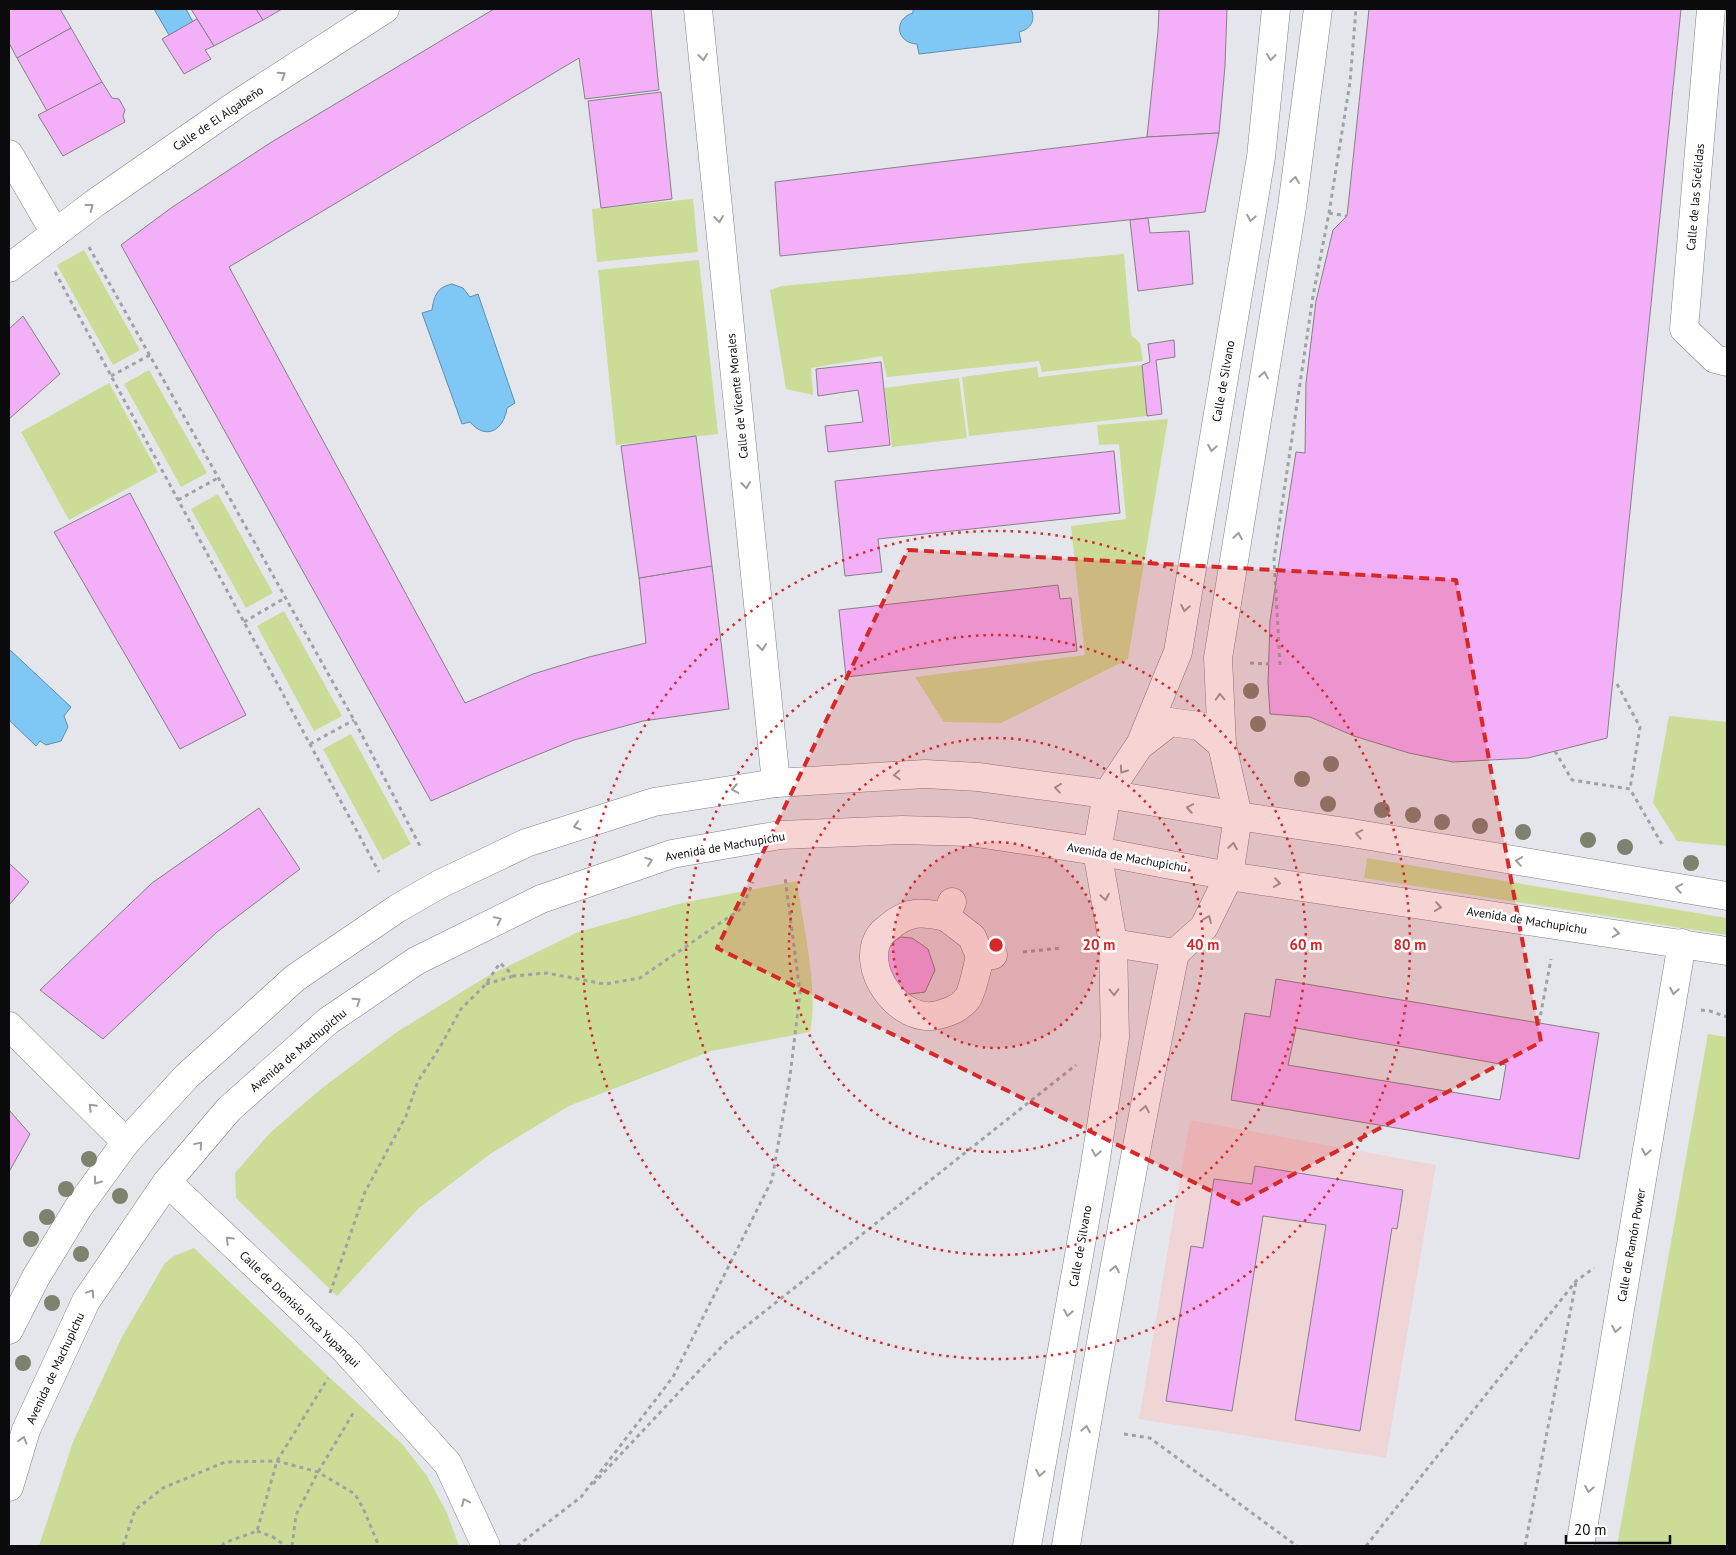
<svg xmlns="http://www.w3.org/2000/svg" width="1736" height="1555" viewBox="0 0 1736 1555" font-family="'PT Sans',sans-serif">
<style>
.education{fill:#f0d5d7}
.green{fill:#cbdc97}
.water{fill:#7fc8f5;stroke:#5c8faf}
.building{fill:#f3b0f8;stroke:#858185;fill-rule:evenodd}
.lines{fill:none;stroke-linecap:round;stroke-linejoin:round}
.minor-casing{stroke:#808186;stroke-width:29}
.path{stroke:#a0a2a6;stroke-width:3;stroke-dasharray:4 4;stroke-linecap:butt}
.minor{stroke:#fff;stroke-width:28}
.tree{fill:#7d826e}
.oneway{stroke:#9d9d9e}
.marked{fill:#d62828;fill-opacity:0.2;stroke:#d62828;stroke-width:4;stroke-dasharray:10 6;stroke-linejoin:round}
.ring{fill:none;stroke:#d62828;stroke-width:2.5;stroke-dasharray:2.5 5}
.labels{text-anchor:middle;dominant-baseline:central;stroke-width:5;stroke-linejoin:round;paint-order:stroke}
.street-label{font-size:12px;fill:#0b0b0d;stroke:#fff}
.centre{fill:#d62828;stroke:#fff;stroke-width:2.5}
.ring-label{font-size:15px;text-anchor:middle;font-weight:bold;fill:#d62828;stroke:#fff;stroke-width:5;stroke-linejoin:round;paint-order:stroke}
</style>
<rect width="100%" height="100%" fill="#e4e6ec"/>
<path class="education" d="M1190,1120L1436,1165L1386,1458L1139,1419Z"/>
<g class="green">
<path d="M693,199L698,252L597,262L592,209Z"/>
<path d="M84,250L140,350L113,365L57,265Z"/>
<path d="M1124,254L1131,335L1140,343L1143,361L1042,372L1039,361L887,377L882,356L811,368L813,395L786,389L770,290L782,286Z"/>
<path d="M699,260L718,434L616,445L598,270Z"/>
<path d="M1142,365L1147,416L969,436L962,377L1037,367L1039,378V377Z"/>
<path d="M149,370L207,473L181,487L124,384Z"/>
<path d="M959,378L967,438L892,447L884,388Z"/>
<path d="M109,383L158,472L69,520L21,432Z"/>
<path d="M1168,419L1128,659L1001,723L944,722L915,677L1085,655L1071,526L1126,519L1119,444L1099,445L1097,425Z"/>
<path d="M218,494L273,593L246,608L191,509Z"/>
<path d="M284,611L342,716L314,731L257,626Z"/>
<path d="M1669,716L1727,722V846L1677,841L1653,803Z"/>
<path d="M351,734L411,844L383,860L323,749Z"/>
<path d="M1367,858L1727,918V935L1364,878Z"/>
<path d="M797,881C803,926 819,989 810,1032L711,1051L569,1106L490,1154L419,1208L337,1296L236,1198L235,1173L270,1133L322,1088L397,1032L486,977L578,932L682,903Z"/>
<path d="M1708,1034L1727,1037V1546H1617Z"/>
<path d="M194,1248L329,1377L402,1444L427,1476L447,1513L459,1546H39L73,1442L122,1337L165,1263L174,1256Z"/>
</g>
<g class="water">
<path d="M154,9H186L193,22L169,35Z"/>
<path d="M913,9H1031C1036,20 1031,29 1019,32L1021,42L919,54L917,44C896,43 893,19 913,13Z"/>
<path d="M452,284L463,288L470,297L478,294L515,403L507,408C504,430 486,441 470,422L462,424L422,313L432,310C434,296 437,287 452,284Z"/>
<path d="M9,649L71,707L64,716L68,727L61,741L46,745L40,741L36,746L9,720Z"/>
</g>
<g class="building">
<path d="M9,9H60L71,28L17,58L9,43Z"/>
<path d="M191,9H256L263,20L214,46Z"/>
<path d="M256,9H282L263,20Z"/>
<path d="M494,9H651L659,90L585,99L579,58L229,267L465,703L533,674L589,657L646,643L639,578L712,566L729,709L643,721L574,740L510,766L431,801L121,245L171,208L270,143Z"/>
<path d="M1159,9H1227L1225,66L1219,133L1147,137L1158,31Z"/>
<path d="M1369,9H1681L1607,738L1528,758L1453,762L1409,753L1354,736L1310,717L1270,714L1268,683L1270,621L1296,452L1305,453L1306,383L1316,301L1333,230L1347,216Z"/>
<path d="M197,19L214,46L205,50L211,59L184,74L162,39Z"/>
<path d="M71,28L102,82L47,111L17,58Z"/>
<path d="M102,82L112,98L119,99L125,110L123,116L125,122L63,156L38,115Z"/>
<path d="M661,92L672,199L601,208L588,101Z"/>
<path d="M1219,133L1205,212L780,256L775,182L1147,137Z"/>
<path d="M1148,218L1150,233L1189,231L1193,284L1138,291L1130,220Z"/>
<path d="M23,316L60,374L9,419V329Z"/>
<path d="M1174,340L1175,357L1156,360L1162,414L1147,416L1142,365L1150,362L1148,344Z"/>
<path d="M881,362L890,445L828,452L825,426L863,422L858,390L818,396L816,369Z"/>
<path d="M696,436L712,566L639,578L621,446Z"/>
<path d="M1114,451L1120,513L878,539L882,572L845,576L835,481Z"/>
<path d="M130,493L246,715L180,749L54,532Z"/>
<path d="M1058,585L1060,599L1071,598L1077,651L846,677L839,610Z"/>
<path d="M259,808L300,869L217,932L103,1039L40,990L152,883Z"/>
<path d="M9,863L29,882L9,905Z"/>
<path d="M901,937L912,938L928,949L935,970L925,992L896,996L881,951L893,945L894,941Z"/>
<path d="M1276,979L1599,1033L1579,1159L1231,1100L1245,1013L1270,1017ZM1296,1028L1506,1065L1500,1100L1288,1065Z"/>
<path d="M9,1110L30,1134L9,1172Z"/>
<path d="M1255,1166L1403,1190L1397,1229L1392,1228L1360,1431L1295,1420L1326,1225L1263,1216L1232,1411L1166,1401L1191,1246L1203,1248L1214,1179L1252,1184Z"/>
</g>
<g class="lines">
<g class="minor-casing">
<g id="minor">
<path d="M698,9L776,783"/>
<path d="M1711,9L1684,329L1715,359L1727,362"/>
<path d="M9,154L55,233"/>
<path d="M9,268L95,203L236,105L385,9"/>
<path d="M1140,745L1178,652L1261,157L1276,9"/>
<path d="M952,902L946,917C923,912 909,910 889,927C887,929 883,931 881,934C857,966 899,1025 938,1015C949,1012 959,1009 967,999C972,993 978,965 980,956L993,955"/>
<path d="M946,917L972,937L980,956"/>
<path d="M1113,943L1175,953"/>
<path d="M1175,953L1204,927L1229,876L1238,816L1222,745L1218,658L1292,207L1318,9"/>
<path d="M9,1026L126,1142"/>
<path d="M167,1182L345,1350L448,1464L486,1546"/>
<path d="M9,1330L36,1277L78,1208L126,1142L187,1076L295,978L398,908L440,884L526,843L654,802L776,783L925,774L978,777L1107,794L1238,816L1352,833L1727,896"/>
<path d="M9,1487L26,1430L86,1301L167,1182L229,1109L328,1021L416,961L541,899L672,854L780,835L902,830L970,832L1097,851L1229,876L1727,951"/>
<path d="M1027,1546L1094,1171L1115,1037L1113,943L1097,851L1107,794L1139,746L1170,722L1200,726L1222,745"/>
<path d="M1066,1546C1099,1348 1135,1150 1175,953"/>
<path d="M1580,1546L1682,943"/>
</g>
</g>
<g class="path">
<path d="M1329,213L1347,216"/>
<path d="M89,247L354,720L421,848"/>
<path d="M55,272L379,872"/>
<path d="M111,376L150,355"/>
<path d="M178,500L218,478"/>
<path d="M244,622L285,598"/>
<path d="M1250,663L1269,664"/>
<path d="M1280,665L1274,559L1313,296L1329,213L1350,82L1356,9"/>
<path d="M1617,684L1640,727L1630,789"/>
<path d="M310,744L354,720"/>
<path d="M1555,751L1572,780L1630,789L1663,846"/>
<path d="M1023,952L1061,948"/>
<path d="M486,984L514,976"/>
<path d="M1701,1010L1710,1011L1727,1017"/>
<path d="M1539,1023L1551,959"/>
<path d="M330,1293L365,1192L406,1116L418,1081L440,1047L461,1009L485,985L500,963L514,976L546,973L605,984L640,978L742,908L753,882"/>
<path d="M1124,1434L1150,1438L1297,1546"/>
<path d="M593,1484L726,1342L1076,1065"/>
<path d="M257,1531L273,1537L286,1546"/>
<path d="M123,1546L135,1510L163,1488L225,1462L277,1461L318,1472L355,1494L363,1508L379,1546"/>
<path d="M222,1546L224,1543L257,1531L277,1461L328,1378"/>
<path d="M292,1546L296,1515L318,1472L355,1410"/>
<path d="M517,1546L581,1497L673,1377L772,1180L790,1076L800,993L785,877"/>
<path d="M1366,1546L1576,1281L1594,1268"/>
<path d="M1525,1546L1576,1282"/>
</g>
<use href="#minor" class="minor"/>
</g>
<g class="tree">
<circle cx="1251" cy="691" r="8"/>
<circle cx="1258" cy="724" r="8"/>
<circle cx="1331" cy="764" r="8"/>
<circle cx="1302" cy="779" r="8"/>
<circle cx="1328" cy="804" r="8"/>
<circle cx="1382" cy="810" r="8"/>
<circle cx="1413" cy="815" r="8"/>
<circle cx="1442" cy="822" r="8"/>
<circle cx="1480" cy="826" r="8"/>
<circle cx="1523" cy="832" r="8"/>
<circle cx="1588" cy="840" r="8"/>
<circle cx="1625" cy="847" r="8"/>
<circle cx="1691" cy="863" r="8"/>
<circle cx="89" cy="1159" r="8"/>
<circle cx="66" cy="1189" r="8"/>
<circle cx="120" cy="1196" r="8"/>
<circle cx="47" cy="1217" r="8"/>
<circle cx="31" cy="1239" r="8"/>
<circle cx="81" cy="1254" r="8"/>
<circle cx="52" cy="1303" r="8"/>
<circle cx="23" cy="1363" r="8"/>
</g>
<defs><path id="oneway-chevron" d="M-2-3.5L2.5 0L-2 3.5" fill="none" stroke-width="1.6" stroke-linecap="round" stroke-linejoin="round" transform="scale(1.25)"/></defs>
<g class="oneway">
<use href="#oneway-chevron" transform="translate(703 57) rotate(84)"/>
<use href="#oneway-chevron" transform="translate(1271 57) rotate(96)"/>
<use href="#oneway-chevron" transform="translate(282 75) rotate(-33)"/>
<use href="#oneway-chevron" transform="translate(1295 180) rotate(-82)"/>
<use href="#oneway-chevron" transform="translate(90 207) rotate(-37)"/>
<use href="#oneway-chevron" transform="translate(1251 218) rotate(100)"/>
<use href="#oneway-chevron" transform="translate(719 219) rotate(84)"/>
<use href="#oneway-chevron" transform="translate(1264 375) rotate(-81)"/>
<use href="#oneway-chevron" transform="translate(1212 448) rotate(100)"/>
<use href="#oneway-chevron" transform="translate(746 485) rotate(84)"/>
<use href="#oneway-chevron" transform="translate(1238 536) rotate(-81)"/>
<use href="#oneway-chevron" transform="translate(1185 608) rotate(100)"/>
<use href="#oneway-chevron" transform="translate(762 647) rotate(84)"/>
<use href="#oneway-chevron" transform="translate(1220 697) rotate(-92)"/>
<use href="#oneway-chevron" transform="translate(1123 770) rotate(125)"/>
<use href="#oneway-chevron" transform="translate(897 775) rotate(177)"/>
<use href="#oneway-chevron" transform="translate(1058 788) rotate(-173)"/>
<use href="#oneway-chevron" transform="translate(735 789) rotate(171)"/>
<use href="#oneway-chevron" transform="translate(1190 808) rotate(-170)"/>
<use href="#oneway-chevron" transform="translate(577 826) rotate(163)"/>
<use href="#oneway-chevron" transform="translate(1359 834) rotate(-169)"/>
<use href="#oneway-chevron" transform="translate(1233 846) rotate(-81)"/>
<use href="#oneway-chevron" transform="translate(649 861) rotate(-19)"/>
<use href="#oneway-chevron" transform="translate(1519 861) rotate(-171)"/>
<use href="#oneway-chevron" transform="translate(1277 883) rotate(8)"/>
<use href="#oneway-chevron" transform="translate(1679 888) rotate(-170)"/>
<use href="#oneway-chevron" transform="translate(1105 897) rotate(80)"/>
<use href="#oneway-chevron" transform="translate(1438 907) rotate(9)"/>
<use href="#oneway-chevron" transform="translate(1208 919) rotate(-65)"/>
<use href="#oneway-chevron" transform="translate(498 920) rotate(-26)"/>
<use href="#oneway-chevron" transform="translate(1616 933) rotate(9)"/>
<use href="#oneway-chevron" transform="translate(1674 991) rotate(100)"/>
<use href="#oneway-chevron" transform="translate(1114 992) rotate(89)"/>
<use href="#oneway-chevron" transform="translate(357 1001) rotate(-34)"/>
<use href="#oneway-chevron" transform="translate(92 1107) rotate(-135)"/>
<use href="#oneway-chevron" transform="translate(1145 1109) rotate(-80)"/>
<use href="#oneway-chevron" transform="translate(199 1145) rotate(-50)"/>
<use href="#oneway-chevron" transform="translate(1646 1152) rotate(100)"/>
<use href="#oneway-chevron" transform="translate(1096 1153) rotate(99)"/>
<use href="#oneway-chevron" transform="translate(97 1181) rotate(126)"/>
<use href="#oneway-chevron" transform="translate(229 1240) rotate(-136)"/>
<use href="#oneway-chevron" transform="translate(1115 1269) rotate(-79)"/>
<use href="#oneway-chevron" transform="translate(91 1293) rotate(-56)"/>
<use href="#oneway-chevron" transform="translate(1068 1313) rotate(100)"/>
<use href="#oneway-chevron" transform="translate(1616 1329) rotate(100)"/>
<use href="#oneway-chevron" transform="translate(1086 1429) rotate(-80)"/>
<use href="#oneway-chevron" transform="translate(23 1440) rotate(-73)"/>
<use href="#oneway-chevron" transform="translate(1040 1473) rotate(100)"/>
<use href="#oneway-chevron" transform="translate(1589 1489) rotate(100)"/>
<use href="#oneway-chevron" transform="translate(465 1502) rotate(-115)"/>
</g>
<path class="marked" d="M908,550L1456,580L1541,1042L1238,1204L717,948Z"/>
<circle cx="996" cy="945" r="103" fill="#d62828" fill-opacity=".12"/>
<g class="ring">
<circle cx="996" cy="945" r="103"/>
<circle cx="996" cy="945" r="207"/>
<circle cx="996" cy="945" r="310"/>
<circle cx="996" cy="945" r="414"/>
</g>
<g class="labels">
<g class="street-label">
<text transform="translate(218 118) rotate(-34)">Calle de El Algabeño</text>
<text transform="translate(1695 197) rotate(-85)">Calle de las Sicélidas</text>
<text transform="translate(1223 381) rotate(-80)">Calle de Silvano</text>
<text transform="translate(737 396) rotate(-96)">Calle de Vicente Morales</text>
<text transform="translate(725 846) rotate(-10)">Avenida de Machupichu</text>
<text transform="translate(1127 857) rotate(10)">Avenida de Machupichu</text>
<text transform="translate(1527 920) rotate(9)">Avenida de Machupichu</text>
<text transform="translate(298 1050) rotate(-40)">Avenida de Machupichu</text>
<text transform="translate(1631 1245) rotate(-80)">Calle de Ramón Power</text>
<text transform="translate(1080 1246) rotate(-80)">Calle de Silvano</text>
<text transform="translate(300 1309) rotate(44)">Calle de Dionisio Inca Yupanqui</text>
<text transform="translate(55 1368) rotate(-65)">Avenida de Machupichu</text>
</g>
</g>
<circle cx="996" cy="945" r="8" class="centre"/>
<g class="ring-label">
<text x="1099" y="950">20 m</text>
<text x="1203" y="950">40 m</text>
<text x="1306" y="950">60 m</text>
<text x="1410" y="950">80 m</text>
</g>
<rect width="1736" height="1555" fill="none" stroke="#0b0b0d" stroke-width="20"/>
<path d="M1566 1535v8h104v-8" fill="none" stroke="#0b0b0d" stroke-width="2.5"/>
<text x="1574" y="1535" font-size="15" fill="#0b0b0d" stroke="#ffffff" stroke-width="4" paint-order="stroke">20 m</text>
</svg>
